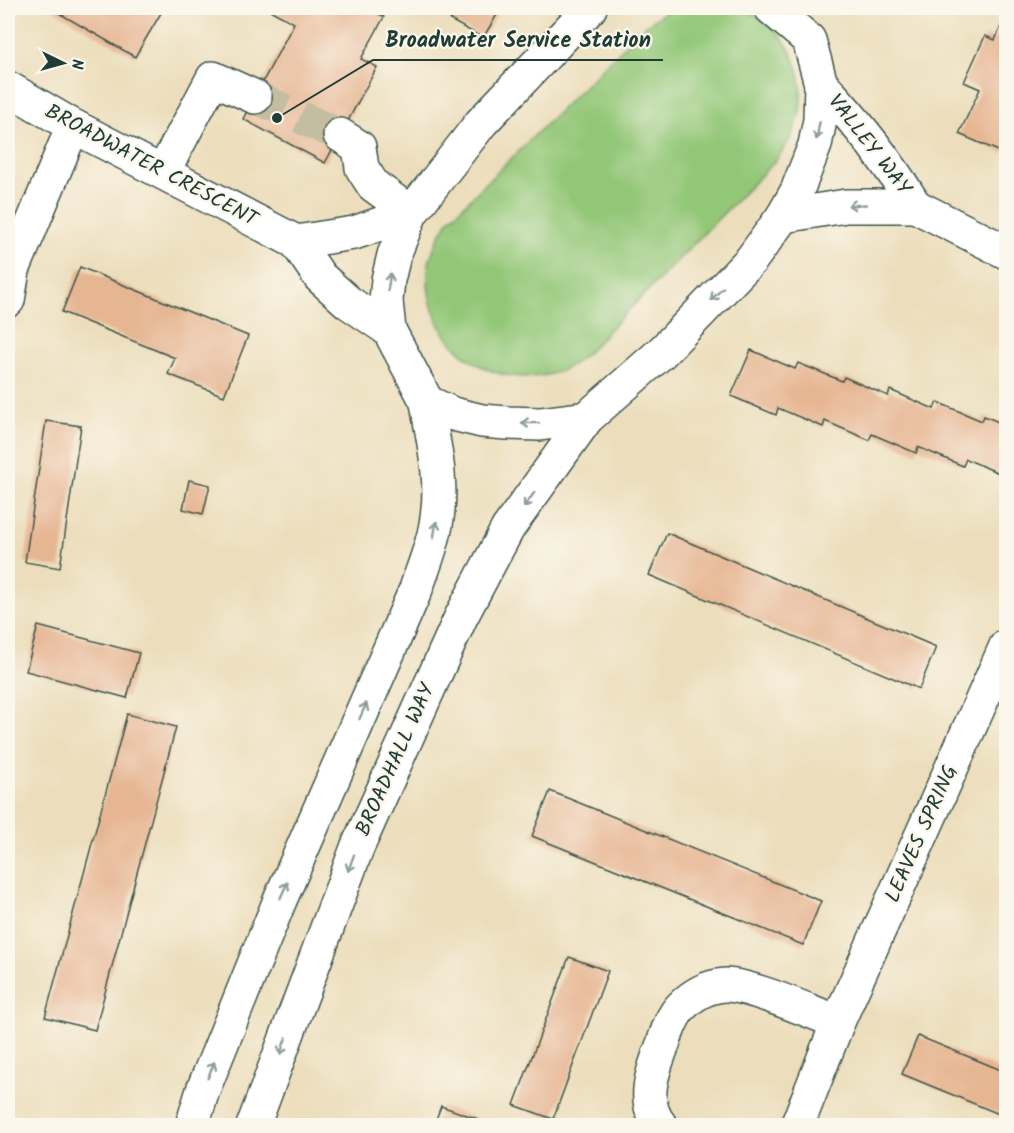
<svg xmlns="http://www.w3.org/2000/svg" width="1014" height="1133" viewBox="0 0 1014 1133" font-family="Kalam,sans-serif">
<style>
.green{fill:#93c778;stroke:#598256;stroke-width:1.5}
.building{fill:#e6b592}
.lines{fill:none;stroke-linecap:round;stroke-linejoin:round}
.minor-tunnel{stroke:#c3bea1;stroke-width:33;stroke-dasharray:33 16;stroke-linecap:butt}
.minor-casing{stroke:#3e5548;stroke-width:36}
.highway-casing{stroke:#3e5548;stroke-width:36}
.minor{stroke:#fff;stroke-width:33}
.highway{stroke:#fff;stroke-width:33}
.oneway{stroke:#8f9e9a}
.labels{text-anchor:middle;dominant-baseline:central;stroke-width:4.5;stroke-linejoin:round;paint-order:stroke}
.street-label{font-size:21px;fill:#1f3d34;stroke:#fbf7ec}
.leader{fill:none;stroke:#1f3d34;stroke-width:2}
.callout-dot{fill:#1f3d34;stroke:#fbf7ec;stroke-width:2}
.callout-label{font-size:22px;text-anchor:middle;font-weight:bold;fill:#1f3d34;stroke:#fbf7ec;stroke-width:4.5;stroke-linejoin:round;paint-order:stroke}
</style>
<rect width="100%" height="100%" fill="#fbf7ec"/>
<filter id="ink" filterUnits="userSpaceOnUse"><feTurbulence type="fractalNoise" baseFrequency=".0167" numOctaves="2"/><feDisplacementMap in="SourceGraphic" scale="12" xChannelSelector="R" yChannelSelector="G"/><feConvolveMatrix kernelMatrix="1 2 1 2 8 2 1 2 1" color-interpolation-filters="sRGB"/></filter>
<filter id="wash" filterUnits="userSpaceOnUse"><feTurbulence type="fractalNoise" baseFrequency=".008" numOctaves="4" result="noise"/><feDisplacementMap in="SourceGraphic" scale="24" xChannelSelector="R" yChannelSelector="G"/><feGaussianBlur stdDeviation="1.35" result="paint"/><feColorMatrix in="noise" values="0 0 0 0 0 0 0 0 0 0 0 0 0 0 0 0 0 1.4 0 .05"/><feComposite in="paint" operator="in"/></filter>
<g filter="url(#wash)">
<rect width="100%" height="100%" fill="#ecdebc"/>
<path class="green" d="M677,8H740C786,23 812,76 797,122C793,136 785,147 777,159L606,333C590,352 572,370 547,375C493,386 442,353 430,299C428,288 427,274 429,263C433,247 440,234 448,221L646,25L664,13Z"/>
<g id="blocks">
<g class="building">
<path d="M50,8H164L135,57Z"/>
<path d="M266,8H369L384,17L361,59L377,67L325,163L243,119L294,23Z"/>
<path d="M457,8H501L483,38L450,20Z"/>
<path d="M1006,15V145L1003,153L959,134L980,89L964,82L985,36L995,40Z"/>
<path d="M80,267L248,336L224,396L168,374L175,358L62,312Z"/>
<path d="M751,350L795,369L798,363L842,381L844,377L888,396L890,390L934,409L937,402L982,421L984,416L1006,425V476L966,459L963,466L918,447L916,453L872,434L869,440L825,421L823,427L778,408L776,415L731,396Z"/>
<path d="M46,421L81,426L60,568L25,562Z"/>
<path d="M189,480L210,485L203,514L183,509Z"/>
<path d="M667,533L936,647L919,689L649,575Z"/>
<path d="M38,626L139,653L127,698L26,671Z"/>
<path d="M127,714L176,727L95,1030L45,1017Z"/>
<path d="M550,791L821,901L803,945L532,836Z"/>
<path d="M569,957L608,971L553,1119L514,1105Z"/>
<path d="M918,1036L1006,1072V1094L999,1114L902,1074Z"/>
<path d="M441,1106L478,1119L475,1125H434Z"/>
</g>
</g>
</g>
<g filter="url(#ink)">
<use href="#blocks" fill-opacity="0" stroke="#3e5548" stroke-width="1.5"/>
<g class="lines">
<path class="minor-tunnel" d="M255,97L340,135"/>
<g class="minor-casing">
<g id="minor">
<path d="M821,84C857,122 888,161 915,206"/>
<path d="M8,88L73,126L296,242L320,277L348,302L389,330"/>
<path d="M340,135L359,147L362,168L373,185L411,213"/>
<path d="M163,172L213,78L255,97"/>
<path d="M783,216L846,206H915L1006,252"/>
<path d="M296,242L354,233L411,213"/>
<path d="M8,300L13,270L73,126"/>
<path d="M661,1126C640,1102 653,1070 663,1044C667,1032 672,1016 681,1007C692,995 708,986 725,985C748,984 813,1013 838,1022"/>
<path d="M797,1126L838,1022L1006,646"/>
</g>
</g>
<g class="highway-casing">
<g id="highway">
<path d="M590,8L481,123L411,213L394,255L388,280L386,301L389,330L427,402L453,414L482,421L507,423L540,424L587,418L662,352L751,260L783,216L797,191L815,145L820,120L821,84L809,40L771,8"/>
<path d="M192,1126L203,1090L280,900L416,589C425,563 436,537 438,509C442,473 432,437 427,402"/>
<path d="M253,1126L357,848L461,617L508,528L587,418"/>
</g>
</g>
<use href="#minor" class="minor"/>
<use href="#highway" class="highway"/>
</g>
<defs><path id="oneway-shaft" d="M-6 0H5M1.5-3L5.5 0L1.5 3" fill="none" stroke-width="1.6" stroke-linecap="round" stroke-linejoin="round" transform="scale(1.5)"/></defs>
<g class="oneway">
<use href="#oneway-shaft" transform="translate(818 131) rotate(100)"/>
<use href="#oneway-shaft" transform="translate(857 205) rotate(177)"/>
<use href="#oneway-shaft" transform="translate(389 282) rotate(-81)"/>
<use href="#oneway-shaft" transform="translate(717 294) rotate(134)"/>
<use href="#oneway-shaft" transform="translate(530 423) rotate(-180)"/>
<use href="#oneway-shaft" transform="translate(529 500) rotate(126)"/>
<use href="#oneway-shaft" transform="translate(435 530) rotate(-80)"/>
<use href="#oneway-shaft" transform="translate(363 711) rotate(-66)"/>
<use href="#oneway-shaft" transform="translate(351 863) rotate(110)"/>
<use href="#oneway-shaft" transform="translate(284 890) rotate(-66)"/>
<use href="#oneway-shaft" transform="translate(283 1046) rotate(110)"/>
<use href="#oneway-shaft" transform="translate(211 1070) rotate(-68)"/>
</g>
</g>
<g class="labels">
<g class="street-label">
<text transform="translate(869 145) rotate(52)">VALLEY WAY</text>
<text transform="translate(151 166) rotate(28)">BROADWATER CRESCENT</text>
<text transform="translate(396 760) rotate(-66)">BROADHALL WAY</text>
<text transform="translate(922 834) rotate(-66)">LEAVES SPRING</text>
</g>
</g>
<path class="leader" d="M277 118L373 60H663"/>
<circle class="callout-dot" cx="277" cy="118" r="6"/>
<g class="callout-label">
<text x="518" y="47">Broadwater Service Station</text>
</g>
<rect width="1014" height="1133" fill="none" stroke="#fbf7ec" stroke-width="30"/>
<g transform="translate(63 63) rotate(95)" stroke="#fbf7ec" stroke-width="4.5" paint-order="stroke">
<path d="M0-4.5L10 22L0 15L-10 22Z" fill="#1f3d34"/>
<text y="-9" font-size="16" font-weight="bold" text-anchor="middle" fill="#1f3d34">N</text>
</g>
</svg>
